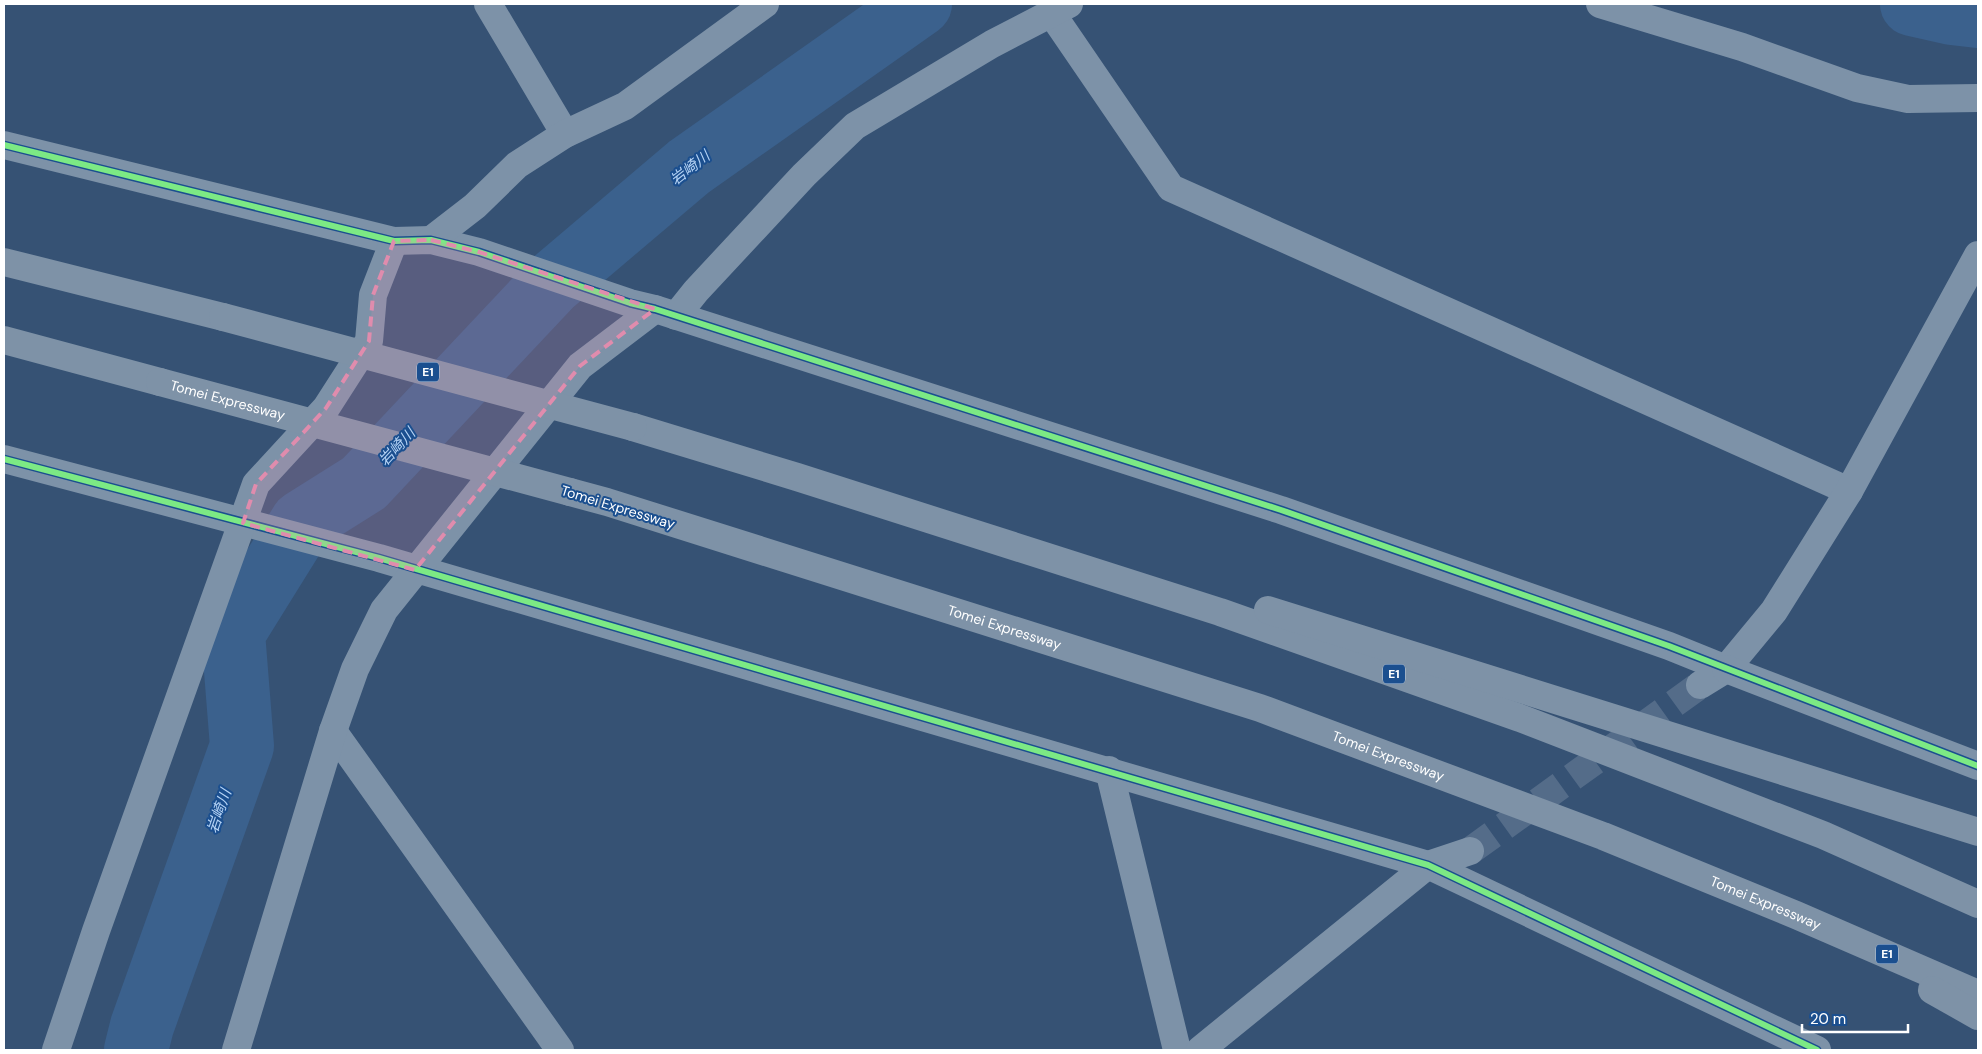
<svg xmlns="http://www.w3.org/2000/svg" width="1982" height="1054" viewBox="0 0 1982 1054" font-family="'DM Sans','Noto Sans JP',sans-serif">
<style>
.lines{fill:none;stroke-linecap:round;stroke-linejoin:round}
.river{stroke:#3b618d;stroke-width:64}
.minor-tunnel{stroke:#546c89;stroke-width:28;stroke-dasharray:28 14;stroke-linecap:butt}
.minor{stroke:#7d92a8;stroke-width:28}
.tertiary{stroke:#7d92a8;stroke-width:28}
.motorway{stroke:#7e92a7;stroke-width:28}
.motorway-bridge{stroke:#7e92a7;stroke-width:28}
.cycleway-casing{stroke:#1b4f8f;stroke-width:9}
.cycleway{stroke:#7ce984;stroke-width:6}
.marked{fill:#e08cad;fill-opacity:0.2;stroke:#e08cad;stroke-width:4;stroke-dasharray:10 6;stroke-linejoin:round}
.labels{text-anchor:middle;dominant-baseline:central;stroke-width:4;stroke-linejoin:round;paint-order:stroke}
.shield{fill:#1b4f8f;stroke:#bbcadd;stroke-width:1}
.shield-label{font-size:12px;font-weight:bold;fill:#fff}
.street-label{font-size:14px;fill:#fff;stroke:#1b4f8f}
.water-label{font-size:15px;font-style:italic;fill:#b5d3f5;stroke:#1b4f8f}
</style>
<rect width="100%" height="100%" fill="#365274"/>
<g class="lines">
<g class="river">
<path d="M1912,4L1952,13L1978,16"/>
<path d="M136,1050L142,1026L242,746L233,633L302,522L364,483L551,284L689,167L920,4"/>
</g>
<path class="minor-tunnel" d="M1470,851L1700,685"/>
<g class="minor">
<path d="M488,4L565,134"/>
<path d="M1600,4L1742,47L1857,88L1908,99L1978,98"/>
<path d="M1052,14L1171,188L1849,491"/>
<path d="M4,145L394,241L431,240L479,252L630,303L655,309L1281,510L1669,646L1726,669"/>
<path d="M431,240L475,206L517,165L565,134L625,106L765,4"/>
<path d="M676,316L696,291L804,175L855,126L992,44L1069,4"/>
<path d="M4,459L379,558L1428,865L1817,1050"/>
<path d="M1700,685L1726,669L1774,611L1849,491L1978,255"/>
<path d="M333,731L560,1050"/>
<path d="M1109,770L1177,1050"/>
<path d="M56,1050L96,931L256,484L326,408L369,341L373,295L394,241"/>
<path d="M236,1050L333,731L355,669L384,610L580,366L655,309"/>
<path d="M1200,1050L1428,865L1470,851"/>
</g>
<path class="tertiary" d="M1726,669L1978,766"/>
<g class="motorway">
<path d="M4,262L223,317"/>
<path d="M4,340L160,382"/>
<path d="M633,427L797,477L1220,612L1520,718L1823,835L1978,904"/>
<path id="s1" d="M570,492L607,502L1260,708L1603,836L1796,915L1978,994"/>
<path d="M1268,610L1978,832"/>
<path d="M1932,990L1978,1016"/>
</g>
<g class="motorway-bridge">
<path d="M223,317L633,427"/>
<path id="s2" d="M160,382L570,492"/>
</g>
<g class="cycleway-casing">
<g id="cycleway">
<path d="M4,145L394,241L431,240L479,252L630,303L655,309L1281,510L1669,646L1978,766"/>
<path d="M4,459L379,558L1428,865L1817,1050"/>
</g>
</g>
<use href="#cycleway" class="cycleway"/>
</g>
<path class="marked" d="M431,240L479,252L655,309L580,366L415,570L243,523L256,484L326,408L369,341L373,295L394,241Z"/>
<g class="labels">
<g class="shield">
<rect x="417" y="362.5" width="22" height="19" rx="4"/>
<rect x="1383" y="664.5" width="22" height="19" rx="4"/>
<rect x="1876" y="944.5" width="22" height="19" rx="4"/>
</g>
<g class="shield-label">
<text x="428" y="372">E1</text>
<text x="1394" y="674">E1</text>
<text x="1887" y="954">E1</text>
</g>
<g class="street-label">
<text stroke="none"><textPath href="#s2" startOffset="70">Tomei Expressway</textPath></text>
<text transform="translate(618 507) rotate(17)">Tomei Expressway</text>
<text stroke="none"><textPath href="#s1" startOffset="455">Tomei Expressway</textPath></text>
<text stroke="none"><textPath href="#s1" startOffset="860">Tomei Expressway</textPath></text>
<text stroke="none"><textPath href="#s1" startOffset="1265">Tomei Expressway</textPath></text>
</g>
<g class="water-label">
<text transform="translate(690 168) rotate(-38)">岩崎川</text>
<text transform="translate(397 447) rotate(-47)">岩崎川</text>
<text transform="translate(219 811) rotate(-71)">岩崎川</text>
</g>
</g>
<rect width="1982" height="1054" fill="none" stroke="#ffffff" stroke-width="10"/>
<path d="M1802 1024v8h106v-8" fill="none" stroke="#ffffff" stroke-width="2.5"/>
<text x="1810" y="1024" font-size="15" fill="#ffffff" stroke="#1b4f8f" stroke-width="4" paint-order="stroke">20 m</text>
</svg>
